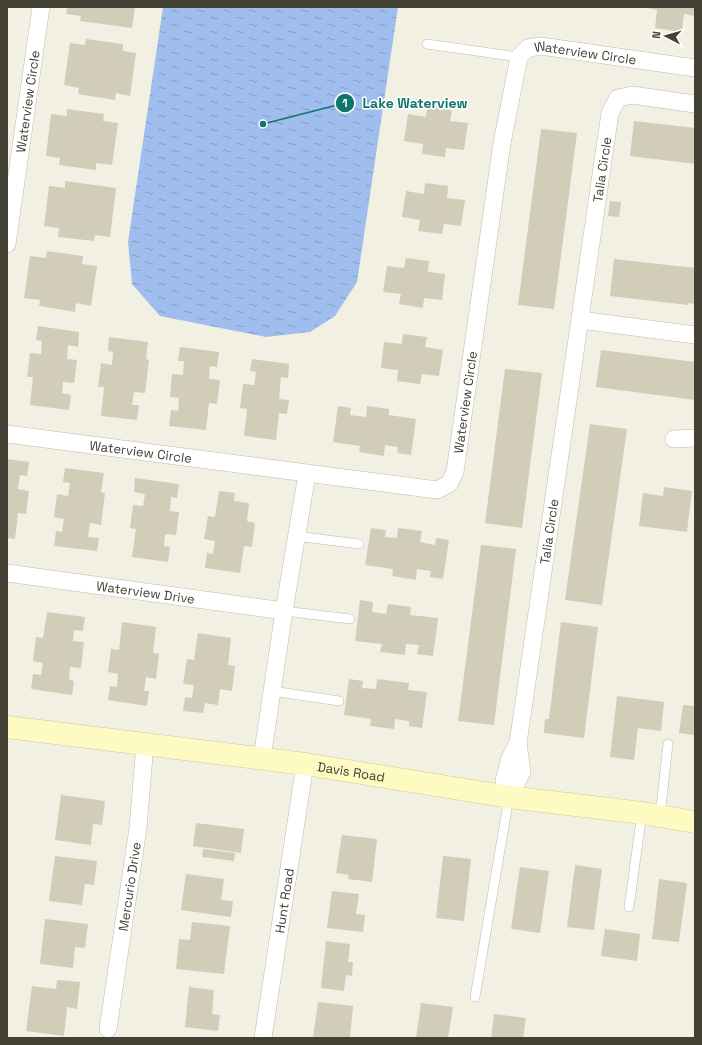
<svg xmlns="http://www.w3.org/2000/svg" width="702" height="1045" viewBox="0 0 702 1045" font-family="'Space Grotesk',sans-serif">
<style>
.water{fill:url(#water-ripples)}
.building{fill:#d2cdb9}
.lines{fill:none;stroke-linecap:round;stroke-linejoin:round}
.lane-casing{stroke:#bfbca9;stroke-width:10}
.street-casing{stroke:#bfbca9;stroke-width:18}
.secondary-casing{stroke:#d0cc94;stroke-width:23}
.lane{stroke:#fff;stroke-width:9}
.street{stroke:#fff;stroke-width:17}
.secondary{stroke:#fdfac2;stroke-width:22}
.labels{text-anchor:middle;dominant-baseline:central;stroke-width:3;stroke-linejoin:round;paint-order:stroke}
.street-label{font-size:13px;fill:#434034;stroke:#fff}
.leader{fill:none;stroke:#0f766e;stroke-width:1.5}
.callout-dot{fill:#0f766e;stroke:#fff;stroke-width:1.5}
.mark-label{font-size:12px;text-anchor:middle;font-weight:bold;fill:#fff}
.callout-label{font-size:14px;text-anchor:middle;font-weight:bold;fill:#0f766e;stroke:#fff;stroke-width:3;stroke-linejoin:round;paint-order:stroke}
</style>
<defs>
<pattern id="water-ripples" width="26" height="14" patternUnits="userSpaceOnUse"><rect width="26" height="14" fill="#a0beed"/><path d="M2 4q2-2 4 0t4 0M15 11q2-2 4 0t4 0" fill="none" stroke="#849cc1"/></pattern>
</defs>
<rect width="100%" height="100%" fill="#f1f0e3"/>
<path class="water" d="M163,7H398L357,282L335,316L310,332L266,337L160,316L132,284L128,242Z"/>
<g class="building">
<path d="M67,7H135L132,28L80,21L81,16L66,14Z"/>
<path d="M648,7H695V16L684,14L682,32L655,28L657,10L648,8Z"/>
<path d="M86,39L123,44V51L136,53L130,96L116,93L115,100L78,94L79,88L64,85L70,43L85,45Z"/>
<path d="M427,106L452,110L450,121L468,123L464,150L446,148L445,157L422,154L423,144L404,141L408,114L426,117Z"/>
<path d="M67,109L104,114L103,121L118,123L112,165L96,163V170L59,165L60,158L46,156L51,114L67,116Z"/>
<path d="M634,121L695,128V164L630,156Z"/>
<path d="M541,129L577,133L554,309L518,305Z"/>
<path d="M65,181L116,188L110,237L95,235L94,241L58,237L59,228L44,226L49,186L65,188Z"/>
<path d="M425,183L448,186L447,198L465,200L461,226L444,224L442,234L418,231L420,220L402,217L406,191L424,194Z"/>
<path d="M610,201L621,202L619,217L608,216Z"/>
<path d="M47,251L83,256L82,264L97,266L91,306L76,303L75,312L39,306L40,300L24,298L30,256L46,258Z"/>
<path d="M406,258L429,261L428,272L445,274L442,300L424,298L423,308L399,304L401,294L383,292L387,266L404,268Z"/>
<path d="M614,259L695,268V304L688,303V305L610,296Z"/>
<path d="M38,326L79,332L78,347L68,345L67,359L77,360L74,383L63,382L62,393L71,395L69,410L30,405L33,377H27L30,353L41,354L42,341L36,340Z"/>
<path d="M403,334L427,337L425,347L443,350L439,376L422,374L420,384L397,381L398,370L381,368L384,342L402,344Z"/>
<path d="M109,337L148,342L146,359L149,360L145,393L134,392L132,405H139L137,420L101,416L104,387H98L101,363L112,365L113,352L108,351Z"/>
<path d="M180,347L219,352L217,367L210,366L209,379L220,380L217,404L209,403L206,430L169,426L171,410L178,411L179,398L170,397L172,374L183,375L184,361H178Z"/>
<path d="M601,350L695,362V400L596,387Z"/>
<path d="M252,359L289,364L288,378L281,377L279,399L289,400L287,414L279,413L276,440L244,436L247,409L240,408L243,384L254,385L256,372L250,371Z"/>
<path d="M505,369L542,373L522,528L485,523Z"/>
<path d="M338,406L351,408L350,415L366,417L367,406L389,409V415L416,419L411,455L397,453L398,447L385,445L384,456L359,452L360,446L333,442Z"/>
<path d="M590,424L627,429L602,605L565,600Z"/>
<path d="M7,459L29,462L27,476L20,475L18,489L29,491L26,514L18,513L15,539L7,538Z"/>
<path d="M65,468L104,473L101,492L105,493L101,525L90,523L88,537L99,538L97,551L54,546L56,531L62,532L64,519L54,517L57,494L68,496L70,483L63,482Z"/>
<path d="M135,478L179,484L177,498L171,497L170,511L179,512L176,535L165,534L164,546L170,547L168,562L132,557L136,529L130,528L133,505L143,506L145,494L134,492Z"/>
<path d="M664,487L692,491L687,532L639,526L643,493L663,496Z"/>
<path d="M219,491L235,493L234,501L249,503L247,521L255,523L252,547L244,546L240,573L205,568L207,553L213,554L215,541L204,539L208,516L215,517Z"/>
<path d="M371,528L386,530L385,537L397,538L398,528L422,531L420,542L435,545L436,538L449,540L443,579L430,577L431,571L417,569L416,580L392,576L393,569L365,565Z"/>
<path d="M481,545L516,549L494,725L458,721Z"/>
<path d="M360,600L373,602L372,612L386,614L388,604L411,607L410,615L438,618L433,656L417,654L419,645L406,644L405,655L380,652L382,644L355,641Z"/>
<path d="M47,612L85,617L83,631L74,630L73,641L84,642L81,668L70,667L69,680L74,681L72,695L31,689L33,674L41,675L43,663L33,661L36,637L43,638Z"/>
<path d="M122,622L156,627L153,653L159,654L156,679L146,677L144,691H149L147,706L108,700L110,686L117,687L118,674L108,672L111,649L119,650Z"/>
<path d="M561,622L598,627L584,738L544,733L545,719H549Z"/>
<path d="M198,633L231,638L228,665L235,666L232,691L220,689L218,705L205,703L203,713L183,711L185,697L192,698L194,685L183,684L187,659L194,660Z"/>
<path d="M349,679L363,681L362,688L376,689L377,679L409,683L408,690L427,692L422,728L409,726V721L395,719L394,729L370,726L371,719L344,715Z"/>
<path d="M617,696L664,702L661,731L638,728L634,760L610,757Z"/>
<path d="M683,705L695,706V735L679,733Z"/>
<path d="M61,795L105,801L102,825L93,824L91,845L55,840Z"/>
<path d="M196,823L244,829L241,853L193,846Z"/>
<path d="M342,835L377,839L372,882L348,879L349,875L336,873Z"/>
<path d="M203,849L235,853L234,861L202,857Z"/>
<path d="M55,856L97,861L94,885L85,884L82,905L49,901Z"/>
<path d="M443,856L471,859L464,921L436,918Z"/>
<path d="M575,865L602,869L594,930L567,927Z"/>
<path d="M520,867L549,871L540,933L511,929Z"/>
<path d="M186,874L224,879L221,900L233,901L231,917L181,910Z"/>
<path d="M659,879L687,883L679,942L652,939Z"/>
<path d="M332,891L359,894L356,914L365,915L363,932L327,928Z"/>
<path d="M45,919L88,924L85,948L75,947L73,968L40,964Z"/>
<path d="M192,922L230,926L224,974L176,969L179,939L190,940Z"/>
<path d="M605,929L640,934L637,961L601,956Z"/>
<path d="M326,941L350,944L348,962H353L352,976L346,975L344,991L321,988Z"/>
<path d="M57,980L80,982L77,1009L67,1007L64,1036L26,1031L32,986L56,989Z"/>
<path d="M189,987L214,990L212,1014L220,1015L218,1031L185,1027Z"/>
<path d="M318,1002L353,1006L350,1038H313Z"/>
<path d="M421,1003L453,1007L448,1038H416Z"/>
<path d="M494,1014L526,1018L523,1038H491Z"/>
</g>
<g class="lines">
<g class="lane-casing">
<g id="lane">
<path d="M427,44L519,57"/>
<path d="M296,536L359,544"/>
<path d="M284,611L350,619"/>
<path d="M272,691L339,701"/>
<path d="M660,816L668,744"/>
<path d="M629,907L642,813"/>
<path d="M475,997L509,797"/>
</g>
</g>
<g class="street-casing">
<g id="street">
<path id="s1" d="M7,244L41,7"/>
<path d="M580,320L695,335"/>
<path id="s2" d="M7,434L437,490L449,484L455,472L502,143L519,57L528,48L541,46L695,68"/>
<path d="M674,439L695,438"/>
<path id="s3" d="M7,573L284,611"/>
<path d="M262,758L284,611L307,474"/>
<path id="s4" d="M509,797L522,772L518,743L610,113L618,98L632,95L695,104"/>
<path d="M509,797L504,781L510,758L518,743"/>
<path id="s5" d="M108,1029L138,828L145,744"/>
<path id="s6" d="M263,1038L305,764"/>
</g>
</g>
<g class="secondary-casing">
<g id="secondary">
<path id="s7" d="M7,727L305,764L509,797L642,813L695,822"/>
</g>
</g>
<use href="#lane" class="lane"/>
<use href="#street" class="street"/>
<use href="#secondary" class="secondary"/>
</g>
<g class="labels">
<g class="street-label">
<text stroke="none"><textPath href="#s2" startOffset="951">Waterview Circle</textPath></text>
<text stroke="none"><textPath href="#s1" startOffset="144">Waterview Circle</textPath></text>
<text stroke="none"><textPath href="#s4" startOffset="637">Talia Circle</textPath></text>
<text stroke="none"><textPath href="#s2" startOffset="531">Waterview Circle</textPath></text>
<text stroke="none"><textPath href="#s2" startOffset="135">Waterview Circle</textPath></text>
<text stroke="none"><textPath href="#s4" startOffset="271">Talia Circle</textPath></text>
<text stroke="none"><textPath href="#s3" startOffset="140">Waterview Drive</textPath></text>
<text stroke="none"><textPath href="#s7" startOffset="347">Davis Road</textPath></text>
<text stroke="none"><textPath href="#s5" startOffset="144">Mercurio Drive</textPath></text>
<text stroke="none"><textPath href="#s6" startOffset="139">Hunt Road</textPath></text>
</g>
</g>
<path class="leader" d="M263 124L345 103"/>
<g class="callout-dot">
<circle cx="263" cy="124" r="4"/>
<circle cx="345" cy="103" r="10"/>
</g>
<g class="mark-label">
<text x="345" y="107">1</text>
</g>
<g class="callout-label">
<text x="415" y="108">Lake Waterview</text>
</g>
<rect width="702" height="1045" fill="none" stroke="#434034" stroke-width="16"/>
<g transform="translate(666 36) rotate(276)" stroke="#ffffff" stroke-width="3" paint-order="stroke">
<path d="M0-3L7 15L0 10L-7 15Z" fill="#434034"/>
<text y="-6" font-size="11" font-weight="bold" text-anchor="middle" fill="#434034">N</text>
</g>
</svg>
